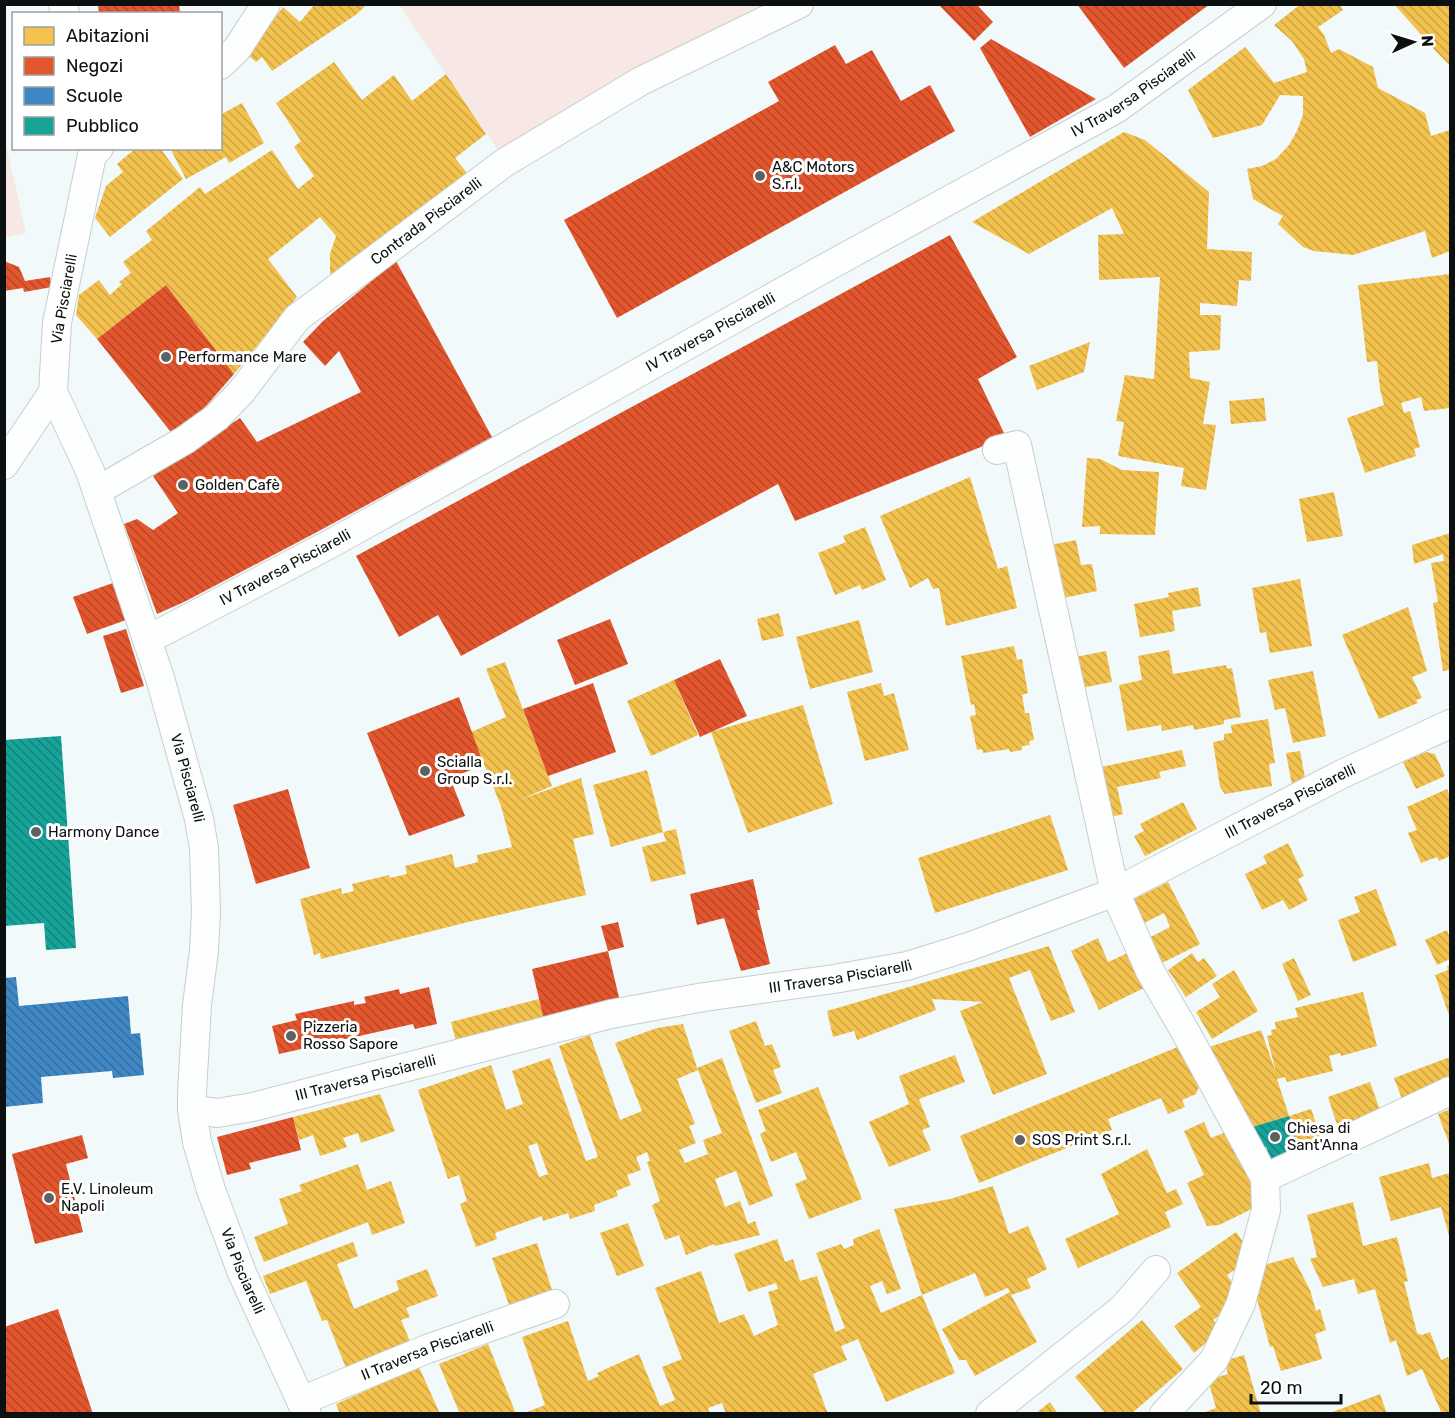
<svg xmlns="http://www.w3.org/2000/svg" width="1455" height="1418" viewBox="0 0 1455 1418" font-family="Rubik,sans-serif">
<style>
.grass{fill:#f8e8e5}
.homes{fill:url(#homes-back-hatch);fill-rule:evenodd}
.shops{fill:url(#shops-back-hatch)}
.schools{fill:url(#schools-back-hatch)}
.public{fill:url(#public-back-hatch)}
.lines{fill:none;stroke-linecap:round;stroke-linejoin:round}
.street-casing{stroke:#c8cecf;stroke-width:30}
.street{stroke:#fdfefe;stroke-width:28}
.poi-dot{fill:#5c6263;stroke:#fff;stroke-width:2}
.labels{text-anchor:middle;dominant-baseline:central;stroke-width:6;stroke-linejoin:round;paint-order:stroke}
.street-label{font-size:15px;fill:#0c1011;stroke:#fff}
.poi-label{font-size:15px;fill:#0c1011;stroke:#fff;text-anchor:start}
</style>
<defs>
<pattern id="homes-back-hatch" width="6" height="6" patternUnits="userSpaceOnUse" patternTransform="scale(1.5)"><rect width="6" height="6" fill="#f2c14e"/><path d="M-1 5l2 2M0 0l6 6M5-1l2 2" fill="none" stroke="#cea543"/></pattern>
<pattern id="shops-back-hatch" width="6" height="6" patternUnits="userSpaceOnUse" patternTransform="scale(1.5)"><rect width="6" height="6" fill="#e4572e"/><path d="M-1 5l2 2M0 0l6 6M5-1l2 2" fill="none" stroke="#b74726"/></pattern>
<pattern id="schools-back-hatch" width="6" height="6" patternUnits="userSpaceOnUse" patternTransform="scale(1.5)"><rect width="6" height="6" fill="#3f88c5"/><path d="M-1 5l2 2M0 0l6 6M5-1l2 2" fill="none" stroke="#336e9f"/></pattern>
<pattern id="public-back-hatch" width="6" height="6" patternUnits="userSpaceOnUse" patternTransform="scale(1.5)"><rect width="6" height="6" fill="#17a398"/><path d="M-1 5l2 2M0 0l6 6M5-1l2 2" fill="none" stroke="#13837b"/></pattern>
</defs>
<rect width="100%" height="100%" fill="#f2f9fa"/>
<g class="grass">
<path d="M762,4L766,9L502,156L399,5Z"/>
<path d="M5,140L26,233L5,238H4Z"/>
</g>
<g class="homes">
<path d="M315,4H367L357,14L272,71L262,57L256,62L248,55L283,7L300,22Z"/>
<path d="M1301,4H1339L1343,10L1318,27L1324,35L1331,53L1339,49L1373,67L1378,88L1425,113L1431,136L1450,130V251L1432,258L1425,231L1353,255L1314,251L1303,247L1278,224L1283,216L1253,199L1247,169L1262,166L1276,159L1289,145L1297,131L1303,115V96L1280,95L1262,125L1213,138L1188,90L1245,47L1274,83L1307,72L1304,59L1292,41L1274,25Z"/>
<path d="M1394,4H1450V66L1432,47Z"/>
<path d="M334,62L362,100L394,75L412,101L446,74L486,134L455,158L467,173L330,275V254L336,236L320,217L268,259L297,297L234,374L166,285L97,339L76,315L79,295L99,280L110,295L122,284L119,282L131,273L123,262L152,240L146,231L200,187L205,194L272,150L298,189L314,176L294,147L301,141L276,103Z"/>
<path d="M242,103L264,143L229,163L226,157L186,179L170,148H220V115Z"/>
<path d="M1124,132L1145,140L1209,192L1207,249L1252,252L1251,281L1239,280L1237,306L1200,303V315H1221L1220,350L1189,352L1190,378L1210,382L1203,424L1216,425L1206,490L1181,486L1184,468L1118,456L1124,422L1116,421L1125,375L1154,379L1160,277L1099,280L1098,235L1124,234L1112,208L1029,254L972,222Z"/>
<path d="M136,148H160L183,179L110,237L95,218L106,186L123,172L117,164Z"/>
<path d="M1450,274V408L1424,411L1421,397L1401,403L1404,413L1410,411L1420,447L1414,449L1416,456L1365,473L1347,418L1384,405L1380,389L1377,361L1367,362L1358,285Z"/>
<path d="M1090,342L1084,372L1037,390L1029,366Z"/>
<path d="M1264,398L1266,421L1231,424L1229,401Z"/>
<path d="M1087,458L1100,459L1122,470L1159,472L1155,535L1100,534V526L1082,527Z"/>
<path d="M970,477L998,569L1007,566L1017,608L946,626L939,588L933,589L928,578L910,588L880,516Z"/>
<path d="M1334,492L1343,536L1307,542L1299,499Z"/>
<path d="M865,527L886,580L862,590L860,585L835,595L818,553L846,542L843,536Z"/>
<path d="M1450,533V670L1443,671L1433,603L1438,602L1431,563L1444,561L1443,554L1414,564L1412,545Z"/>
<path d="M1076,540L1081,565L1092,564L1097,591L1063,598L1045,546Z"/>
<path d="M1300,579L1312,646L1270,653L1266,632L1260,633L1252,588Z"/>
<path d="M1198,587L1201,606L1172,611L1175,631L1140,637L1134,604L1169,597L1168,593Z"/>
<path d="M1408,607L1427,671L1412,677L1422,698L1416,700L1418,703L1379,719L1342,635Z"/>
<path d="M779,613L784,636L762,641L757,619Z"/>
<path d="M859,620L873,672L810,689L796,637Z"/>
<path d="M1014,646L1017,660L1022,659L1028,693L1022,695L1025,713H1029L1034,740L1029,741L1030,745L1022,746V750L1010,752L1009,749L983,753L982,749L977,750L970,716L976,715L974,704L971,705L961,656Z"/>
<path d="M1169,650L1173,674L1226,665L1227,669L1232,668L1241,717L1224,720V724L1194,730L1193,725L1162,731L1161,725L1127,731L1119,685L1142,680L1138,656Z"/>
<path d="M1106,651L1112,682L1076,689L1070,658Z"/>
<path d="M505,662L552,786L519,800L581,778L594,834L573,839L586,895L468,922L321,959L320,953L314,955L300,899L341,888L342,894L354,891L352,884L389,875L390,878L407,874L405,866L452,854L455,868L478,862L477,855L512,847L501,806L471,732L506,717L486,669Z"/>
<path d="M1313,671L1326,736L1293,743L1285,708L1275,710L1268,680Z"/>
<path d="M674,680L698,735L651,756L627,701Z"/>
<path d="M881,683L884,696L894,693L909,750L865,761L847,692Z"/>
<path d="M803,705L833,804L748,833L711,732Z"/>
<path d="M1268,719L1275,763L1269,764L1272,786L1225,794L1220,787L1213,742L1224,740V734L1232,733L1231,725Z"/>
<path d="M1182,750L1186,766L1159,772L1161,778L1117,787L1123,814L1111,817L1101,767Z"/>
<path d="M1300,751L1305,778L1292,785L1286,753Z"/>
<path d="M1426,752L1435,754L1445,776L1416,789L1403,762Z"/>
<path d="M647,770L663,832L611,847L593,785Z"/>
<path d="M1447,789L1450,797V856L1439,861L1437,857L1421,863L1408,833L1417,830L1407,807Z"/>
<path d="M1183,802L1197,829L1145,856L1134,836L1144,831L1140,824Z"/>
<path d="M1050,815L1068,870L935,913L918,858Z"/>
<path d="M676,829L686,874L651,882L642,847L666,841L663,832Z"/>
<path d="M1288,843L1304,876L1298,879L1308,900L1289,910L1283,900L1262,910L1245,874L1267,863L1263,856Z"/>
<path d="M1168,882L1200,944L1158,965L1145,940L1170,927L1164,913L1140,925L1128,902Z"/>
<path d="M1376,889L1397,945L1353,962L1338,920L1360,912L1354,897Z"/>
<path d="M1447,930L1450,938V959L1437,965L1425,940Z"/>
<path d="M1098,938L1108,962L1130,952L1146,987L1099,1010L1071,951Z"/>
<path d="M1049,946L1075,1012L1051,1021L1030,970L1009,978L1047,1074L993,1095L960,1011L983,1002L932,999L936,1010L857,1040L854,1031L833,1037L827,1011Z"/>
<path d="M1192,953L1198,962L1204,958L1217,976L1186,997L1168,970Z"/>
<path d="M1294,958L1311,995L1298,1001L1282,964Z"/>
<path d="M1450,965V1018L1435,975L1448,970L1447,966Z"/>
<path d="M1234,970L1258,1011L1212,1039L1196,1012L1220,997L1212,984Z"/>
<path d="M1363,992L1377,1046L1341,1056L1340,1053L1329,1056L1333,1071L1287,1082L1285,1077L1277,1079L1289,1116L1311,1109L1322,1140L1300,1150L1289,1116L1249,1128L1209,1047L1261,1030L1276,1073L1267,1036L1272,1035L1271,1030L1276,1029L1275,1022L1298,1017L1295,1008Z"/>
<path d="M539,999L546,1026L458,1049L451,1022Z"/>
<path d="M756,1021L765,1046L772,1044L781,1067L773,1070L782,1093L756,1103L729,1031Z"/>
<path d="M683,1024L697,1068L722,1058L773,1196L749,1206L736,1171L715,1179L725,1207L740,1201L748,1224L755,1221L760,1235L715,1246L714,1244L686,1255L679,1235L665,1240L652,1205L660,1201L647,1162L650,1161L647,1152L636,1157L641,1170L627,1175L631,1185L616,1191L618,1196L594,1205L595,1211L570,1219L568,1213L543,1221L542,1216L495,1233L497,1239L476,1247L460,1204L467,1201L459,1175L448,1179L418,1090L491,1065L506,1110L523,1104L512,1071L550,1058L586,1161L598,1157L559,1046L590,1035L620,1120L642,1111L615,1043L657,1028ZM698,1070L722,1133L703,1140L708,1154L685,1163L679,1150L696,1143L689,1126L695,1124L677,1079ZM537,1143L548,1174L539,1177L528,1146Z"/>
<path d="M1185,1044L1201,1081L1196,1094L1182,1100L1185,1107L1168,1114L1161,1098L1108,1119L1112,1130L979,1183L960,1136Z"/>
<path d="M955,1055L965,1082L919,1099L930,1127L922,1130L931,1150L889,1167L869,1122L909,1104L899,1076Z"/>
<path d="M1450,1057V1085L1405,1107L1394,1078Z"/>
<path d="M1370,1082L1382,1116L1339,1131L1328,1097Z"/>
<path d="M818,1087L862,1199L809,1219L795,1184L807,1179L796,1152L771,1162L760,1134L766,1131L758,1110Z"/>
<path d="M380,1094L395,1131L361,1143L358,1133L343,1138L347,1147L320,1156L313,1135L299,1140L293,1117Z"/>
<path d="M1450,1109V1146L1438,1114Z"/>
<path d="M1204,1122L1211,1138L1226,1132L1262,1204L1219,1225L1207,1226L1187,1183L1204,1175L1184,1131Z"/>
<path d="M1147,1149L1167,1193L1176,1189L1183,1204L1165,1212L1171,1227L1078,1268L1065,1239L1119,1214L1101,1174Z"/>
<path d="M1429,1163L1432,1178L1450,1173V1239L1441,1207L1391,1221L1379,1177Z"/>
<path d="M358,1164L367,1190L391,1181L405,1223L372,1235L368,1222L264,1262L254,1237L288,1224L279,1199L302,1191L299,1185Z"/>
<path d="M993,1186L1009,1234L1028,1226L1047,1269L1027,1279L1031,1288L1011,1295L1037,1342L975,1376L966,1360H959L942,1329L1010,1292L1008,1288L985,1297L975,1273L922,1295L894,1209L950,1199Z"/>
<path d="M1353,1202L1363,1246L1397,1237L1408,1281L1404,1282L1417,1333L1422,1335L1430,1332L1441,1360L1448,1357L1450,1363V1414H1442L1422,1369L1407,1376L1396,1340L1390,1343L1375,1289L1358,1294L1354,1279L1323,1287L1310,1259L1317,1257L1307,1215Z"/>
<path d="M628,1223L644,1266L617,1276L600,1233Z"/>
<path d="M879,1229L901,1289L887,1294L882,1281L870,1286L881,1313L922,1295L955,1373L886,1402L858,1339L841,1346L847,1360L813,1374L828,1414H726L722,1403L708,1408L710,1414H522L545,1405L522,1337L568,1321L588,1381L599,1376L597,1373L639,1354L660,1406L675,1400L662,1367L682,1359L655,1288L701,1271L719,1323L744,1314L754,1336L778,1325L768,1292L778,1289L776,1283L748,1292L734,1254L777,1239L785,1262L793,1259L800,1281L817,1276L835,1332L845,1328L816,1253L841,1244L844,1249L854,1245L853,1239Z"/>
<path d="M1236,1232L1247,1247L1242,1265L1227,1275L1238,1291L1235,1305L1213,1320L1221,1330L1194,1353L1174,1326L1201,1307L1177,1273Z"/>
<path d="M353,1242L358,1256L337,1264L354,1309L399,1290L396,1281L427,1269L438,1296L406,1308L410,1317L401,1320L412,1346L346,1368L327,1320L322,1321L306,1281L270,1294L263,1276Z"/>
<path d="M537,1243L552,1290L509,1305L492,1258Z"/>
<path d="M1293,1257L1310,1290L1316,1311L1320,1309L1326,1330L1315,1334L1322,1359L1281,1371L1273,1346L1270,1347L1257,1299V1267Z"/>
<path d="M1142,1320L1183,1369L1131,1414H1106L1075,1377Z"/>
<path d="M488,1344L516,1414H460L439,1364Z"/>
<path d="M1244,1355L1261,1414H1200L1216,1408L1208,1380L1228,1374L1224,1361Z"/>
<path d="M419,1367L440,1414H340L336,1404Z"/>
<path d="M1380,1394L1387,1414H1330V1413Z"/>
<path d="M1050,1402L1058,1414H1035Z"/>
</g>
<g class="shops">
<path d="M98,4H179L180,14H99Z"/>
<path d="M938,4H976L993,22L974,41Z"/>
<path d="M1077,4H1210L1124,68Z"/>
<path d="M991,39L1096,99L1030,137L980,48Z"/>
<path d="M835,45L846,64L872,50L901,101L930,85L955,131L617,318L564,220L779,101L768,82Z"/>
<path d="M950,235L1017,357L978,379L1006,437L795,521L778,484L461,656L438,615L399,637L356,556Z"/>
<path d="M4,261L19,267L25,281L50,277L52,287L24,292L23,288L4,291Z"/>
<path d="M396,261L492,437L317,532L184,602L157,614L124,524L137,519L153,530L178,513L153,476L240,418L257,442L361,392L339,351L325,366L303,342L323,321Z"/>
<path d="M166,285L234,374L207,405L174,436L97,339Z"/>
<path d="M113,583L126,620L87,634L73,597Z"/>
<path d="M610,619L628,664L575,685L557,640Z"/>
<path d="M126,629L144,686L121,693L103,636Z"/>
<path d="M720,659L747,716L700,737L674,680Z"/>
<path d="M593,683L616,752L548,776L523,709Z"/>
<path d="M459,697L484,765L450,778L465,816L409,836L367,733Z"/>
<path d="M288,789L310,868L256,884L233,805Z"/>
<path d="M753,879L760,910H757L770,964L741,971L724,918L697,925L690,894Z"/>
<path d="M618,922L624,947L608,951L601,926Z"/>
<path d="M608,951L621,1006L544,1020L532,969Z"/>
<path d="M429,987L437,1024L415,1029L413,1024L279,1054L272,1026L297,1020L295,1014L354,1001V1005L366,1003L364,997L399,989L400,994Z"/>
<path d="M293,1117L301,1150L249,1163L251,1169L227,1175L217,1137Z"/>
<path d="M82,1135L88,1158L66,1164L83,1232L35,1244L12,1154Z"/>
<path d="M58,1309L93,1414H4V1327Z"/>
</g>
<path class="schools" d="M16,977L19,1006L128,996L131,1034L140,1033L144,1075L113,1078L112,1071L41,1077L43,1103L4,1107V978Z"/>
<g class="public">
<path d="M61,736L76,948L46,950L44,923L4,926V740Z"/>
<path d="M1289,1116L1300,1150L1272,1161L1266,1147L1260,1149L1249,1128Z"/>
</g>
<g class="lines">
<g class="street-casing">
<g id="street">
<path d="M63,4L65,14"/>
<path d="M220,65L237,49L266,4"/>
<path id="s1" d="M99,148L92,155L57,323L53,392L90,471L160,678L199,819L204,848L206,912L204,951L197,1005L192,1093V1109L197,1142L211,1190L242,1273L307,1414"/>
<path d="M997,450L1017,445L1115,892L1150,971L1186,1033L1265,1178L1266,1210L1241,1303L1214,1360L1164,1414"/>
<path d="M4,465L53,392"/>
<path id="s2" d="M97,491L185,440L217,417L242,391L297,318L504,163L641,81L799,4"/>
<path id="s3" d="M147,640L330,544L595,397L814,274L1116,109L1262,4"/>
<path id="s4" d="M192,1109L217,1113L253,1107L611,1014L704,997L834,979L907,966L971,946L1115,892L1342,774L1450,724"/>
<path d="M1265,1178L1450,1091"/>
<path id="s5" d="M301,1401L427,1349L555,1304"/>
<path d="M990,1414L1122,1309L1156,1270"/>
</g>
</g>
<use href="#street" class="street"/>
</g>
<g class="poi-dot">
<circle cx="760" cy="176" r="6"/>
<circle cx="166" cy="357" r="6"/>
<circle cx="183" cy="485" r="6"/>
<circle cx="425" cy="771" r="6"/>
<circle cx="36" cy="832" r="6"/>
<circle cx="291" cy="1036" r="6"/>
<circle cx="1275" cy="1137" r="6"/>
<circle cx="1020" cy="1140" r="6"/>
<circle cx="49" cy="1198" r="6"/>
</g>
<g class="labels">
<g class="street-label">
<text stroke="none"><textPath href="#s3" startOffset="1128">IV Traversa Pisciarelli</textPath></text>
<text stroke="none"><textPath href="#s2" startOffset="430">Contrada Pisciarelli</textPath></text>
<text transform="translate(64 299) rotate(-80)">Via Pisciarelli</text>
<text stroke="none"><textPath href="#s3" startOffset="642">IV Traversa Pisciarelli</textPath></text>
<text stroke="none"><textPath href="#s3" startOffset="156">IV Traversa Pisciarelli</textPath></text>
<text stroke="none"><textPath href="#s1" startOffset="660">Via Pisciarelli</textPath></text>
<text stroke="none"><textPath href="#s4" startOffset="1150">III Traversa Pisciarelli</textPath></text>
<text stroke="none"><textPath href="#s4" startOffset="664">III Traversa Pisciarelli</textPath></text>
<text stroke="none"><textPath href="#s4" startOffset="178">III Traversa Pisciarelli</textPath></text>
<text stroke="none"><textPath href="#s1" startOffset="1164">Via Pisciarelli</textPath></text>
<text stroke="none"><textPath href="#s5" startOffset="136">II Traversa Pisciarelli</textPath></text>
</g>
<g class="poi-label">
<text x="772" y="167">A&amp;C Motors<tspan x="772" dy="17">S.r.l.</tspan></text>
<text x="178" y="357">Performance Mare</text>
<text x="195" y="485">Golden Cafè</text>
<text x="437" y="762">Scialla<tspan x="437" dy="17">Group S.r.l.</tspan></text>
<text x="48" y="832">Harmony Dance</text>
<text x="303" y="1027">Pizzeria<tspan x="303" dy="17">Rosso Sapore</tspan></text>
<text x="1287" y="1128">Chiesa di<tspan x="1287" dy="17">Sant'Anna</tspan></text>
<text x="1032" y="1140">SOS Print S.r.l.</text>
<text x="61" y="1189">E.V. Linoleum<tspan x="61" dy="17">Napoli</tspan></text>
</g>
</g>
<rect width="1455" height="1418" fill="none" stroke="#0c1011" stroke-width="12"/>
<rect x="12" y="12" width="210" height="138" fill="#ffffff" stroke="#9e9fa0" stroke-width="1.5"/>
<rect x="24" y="27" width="30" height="18" fill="#f2c14e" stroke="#9e9fa0" stroke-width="1.5"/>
<text x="66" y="42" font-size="18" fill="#0c1011">Abitazioni</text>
<rect x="24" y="57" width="30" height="18" fill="#e4572e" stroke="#9e9fa0" stroke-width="1.5"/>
<text x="66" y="72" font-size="18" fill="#0c1011">Negozi</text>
<rect x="24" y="87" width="30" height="18" fill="#3f88c5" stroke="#9e9fa0" stroke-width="1.5"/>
<text x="66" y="102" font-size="18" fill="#0c1011">Scuole</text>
<rect x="24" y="117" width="30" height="18" fill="#17a398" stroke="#9e9fa0" stroke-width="1.5"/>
<text x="66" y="132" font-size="18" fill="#0c1011">Pubblico</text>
<g transform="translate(1413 42) rotate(86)" stroke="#ffffff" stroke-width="4.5" paint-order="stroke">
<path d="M0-4.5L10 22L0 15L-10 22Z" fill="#0c1011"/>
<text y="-9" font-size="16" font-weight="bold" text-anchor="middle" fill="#0c1011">N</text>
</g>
<path d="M1251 1394v9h90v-9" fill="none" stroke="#0c1011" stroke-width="3"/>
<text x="1260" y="1394" font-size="18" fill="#0c1011" stroke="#ffffff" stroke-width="4.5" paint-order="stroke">20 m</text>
</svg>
